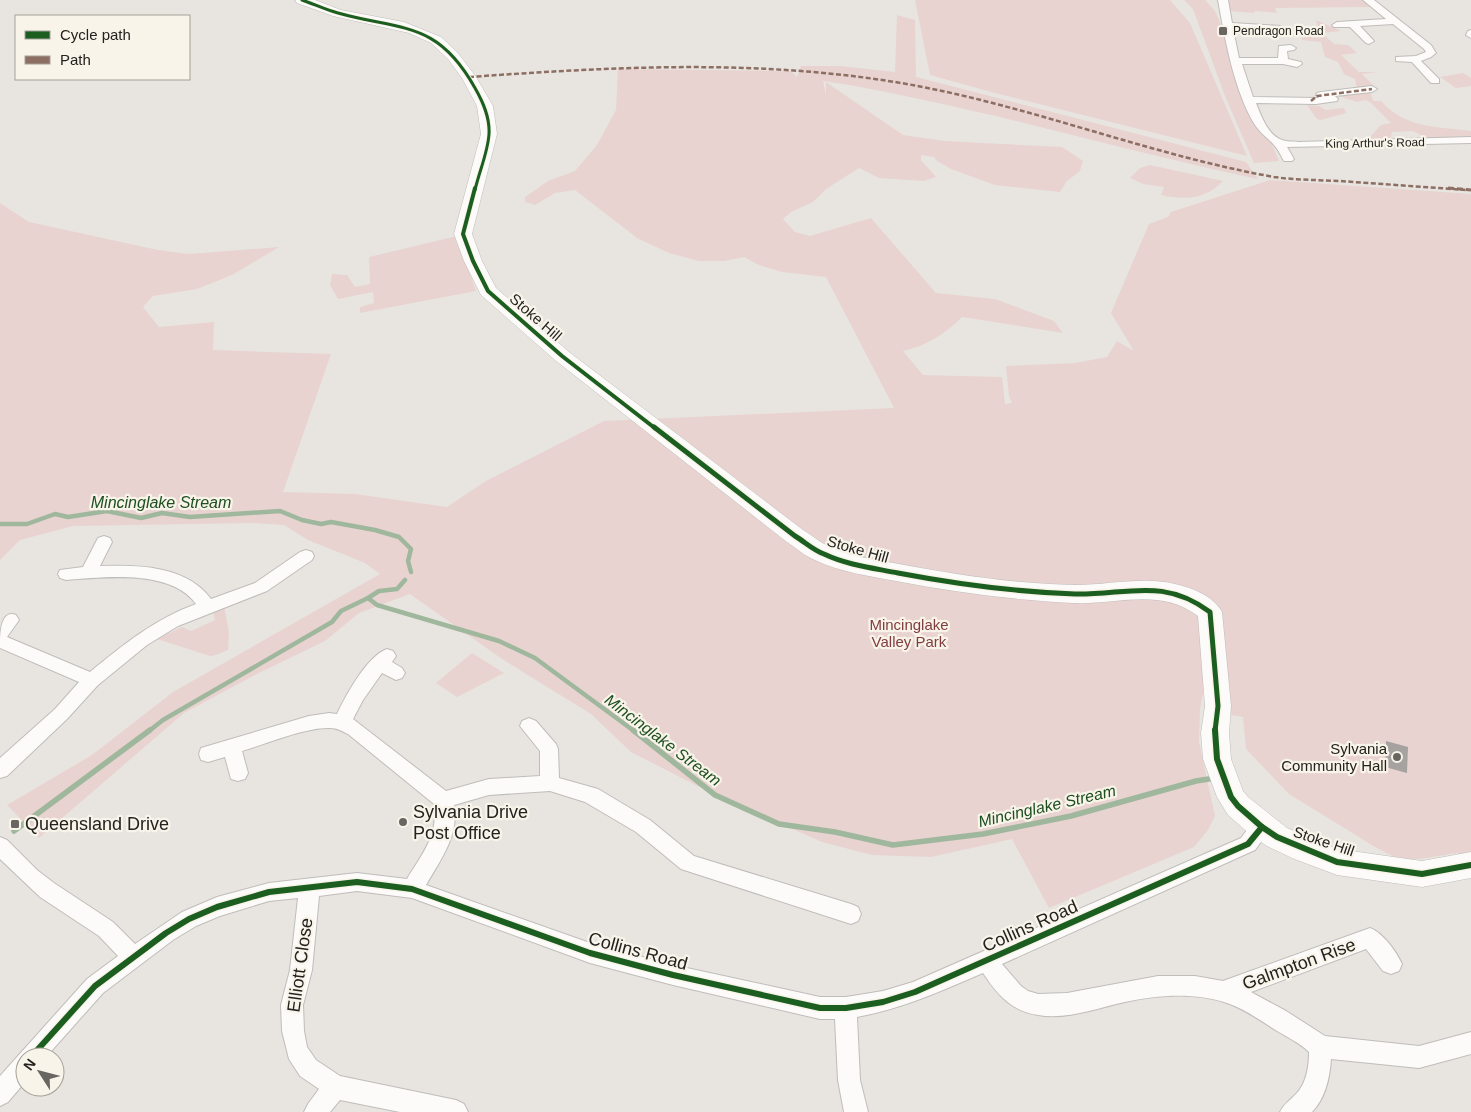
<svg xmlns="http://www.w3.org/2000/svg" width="1471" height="1112" viewBox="0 0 1471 1112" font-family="Helvetica,sans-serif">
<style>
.green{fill:#e8d3d0}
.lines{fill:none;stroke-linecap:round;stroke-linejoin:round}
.stream-far1{stroke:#9fb79c;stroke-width:4.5}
.stream{stroke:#9fb79c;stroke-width:5.5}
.building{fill:#a5a29f}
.street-casing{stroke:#bfbdba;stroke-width:2}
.secondary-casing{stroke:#bfbdba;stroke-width:1}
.street{fill:#fcfbfa;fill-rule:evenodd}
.secondary{fill:#fcfbfa;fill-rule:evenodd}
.quiet-far1{stroke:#8d6e63;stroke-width:2.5;stroke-dasharray:5 2.5;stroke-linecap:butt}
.quiet{stroke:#8d6e63;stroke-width:3;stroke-dasharray:6 3;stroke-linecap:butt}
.cycleway-far3-casing{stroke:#f9f4ea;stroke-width:5}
.cycleway-far2-casing{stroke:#f9f4ea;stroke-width:6}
.cycleway-far1-casing{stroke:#f9f4ea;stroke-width:8}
.cycleway-casing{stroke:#f9f4ea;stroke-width:9}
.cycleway-far3{stroke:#1b5e20;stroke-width:3}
.cycleway-far2{stroke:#1b5e20;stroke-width:4}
.cycleway-far1{stroke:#1b5e20;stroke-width:5}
.cycleway{stroke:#1b5e20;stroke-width:6}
.poi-dot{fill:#696662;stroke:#f9f4ea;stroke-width:2}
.labels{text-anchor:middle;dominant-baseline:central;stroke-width:4.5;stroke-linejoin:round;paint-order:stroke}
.far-poi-label{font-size:12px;fill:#24221e;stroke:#f9f4ea;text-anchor:start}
.far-street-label{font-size:12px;fill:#24221e;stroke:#f9f4ea}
.street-label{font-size:15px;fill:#24221e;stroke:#f9f4ea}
.park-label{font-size:15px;fill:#813d3e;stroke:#f9f4ea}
.poi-label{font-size:15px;fill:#24221e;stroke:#f9f4ea;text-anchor:end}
.water-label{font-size:16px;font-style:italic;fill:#1d4f1f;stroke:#f9f4ea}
.near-poi-label{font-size:18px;fill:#24221e;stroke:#f9f4ea;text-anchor:start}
.near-street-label{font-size:18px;fill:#24221e;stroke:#f9f4ea}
</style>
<rect width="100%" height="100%" fill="#e8e5e0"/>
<g class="green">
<path d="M915,0H1170L1190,23L1247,156L995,93L930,75Z"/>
<path d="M1184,0H1205L1215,11L1279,161L1254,163L1225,96L1193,9Z"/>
<path d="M1226,0H1363L1370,7L1275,8L1277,13L1255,11L1254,13L1228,11Z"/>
<path d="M897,15L915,20L916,77L1246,162L1258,179C1147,156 1038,124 928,101C893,93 858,86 823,81L826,95V82L903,135L945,141L1062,147L1083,161L1080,171L1067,181L1060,192L995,185L951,169L937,161L934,157L921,155V160L936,177L924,181L879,178L859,168L826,189L813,202L791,212L783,219L795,232L810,236L871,218L936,293L995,299L1054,321L1063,333L962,317C944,335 928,345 903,351L923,375L1002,377L1005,404L1012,403L1009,396L1006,366L1075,363L1107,357L1117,341L1134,351L1111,313L1149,224L1168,217L1171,212L1270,180L1471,194V859L1457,853L1420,859H1398L1375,847L1289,794L1246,749L1243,717L1231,715L1219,609L1200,709L1199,742L1215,816L1208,830L1194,847L1049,908L1012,839L931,857L872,855L822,842L715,795L631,752L591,714L502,659L410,594L359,613L325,641L259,673L184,713L39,838L7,805L92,755L173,692L380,574L365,563L308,540L284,525L253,523L73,526L20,540L0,560V203L29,222L158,250L189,254L279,247L232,275L197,289L153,296L143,307L159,327L214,322L213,350L331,354L283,492L355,494L447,507L486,481L604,421L894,408L826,277L782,272L759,265L744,257L724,261H699L669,253L637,238L575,190L555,193L535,205L525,202V197L548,181L575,171L597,145L616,110L618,69L791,71L797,77L801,66H840L895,72Z"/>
<path d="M1316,20L1341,31L1322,33L1334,44L1348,45L1357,53L1341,55L1359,72H1379L1362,74L1376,88L1357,90L1355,79L1344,74L1338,62L1325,57L1321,42L1302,40L1300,34L1315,35L1319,33Z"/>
<path d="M1463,73L1471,78V86L1456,88L1440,77Z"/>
<path d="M1370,91L1373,101H1381C1406,129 1436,126 1471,131V136L1427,138L1413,131L1392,132L1391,137L1384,141L1371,140V136L1381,125L1391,123L1370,102L1365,100L1357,102L1336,95Z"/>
<path d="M1307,105L1319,106L1325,110L1344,108L1346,113L1321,120L1317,119Z"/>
<path d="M1150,165L1223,181C1205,200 1185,200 1161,195L1164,187L1143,184L1130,178L1140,168Z"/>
<path d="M457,236L476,291L360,313V307L374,303L373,292L338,299L330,285L332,274L347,275L355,287L370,284L369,257Z"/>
<path d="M224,606L229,632L228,650L216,655L210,656L157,639L182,627L191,631L215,620L213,611Z"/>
<path d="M472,653L504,673L457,697L436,683Z"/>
</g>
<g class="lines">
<g class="stream-far1">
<path d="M0,524H27L55,514L68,517L107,511L141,518L162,513L190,517L280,511L302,520L321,524L331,522L375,530L399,537L411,549L408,561L411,572"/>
<path d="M405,580L397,589L379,591L368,598L377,605L499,641L535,658L634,731"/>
<path d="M149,731L163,720L332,622L341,611L368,598"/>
</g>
<g class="stream">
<path d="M633,730L715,795L779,824L835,832L893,845L983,834L1071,816L1196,781L1215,778"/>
<path d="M14,831L150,730"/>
</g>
</g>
<path class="building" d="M1386,741L1408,747L1407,773L1385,767Z"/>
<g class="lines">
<g class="street-casing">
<g id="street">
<path d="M1218,0H1228L1232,23L1280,26L1285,29L1280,32L1233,29L1239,58H1278L1279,46L1291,45L1296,48L1294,50L1287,51L1288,59L1301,62L1302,64L1297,67L1283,64H1242L1253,97L1316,98H1319L1316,95L1317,93L1321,92L1372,86L1377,89L1372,92L1335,96L1338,99L1337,101L1316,104L1256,103C1261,116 1268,135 1282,140C1287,142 1294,141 1299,142L1471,137V143L1287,147L1294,159L1292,161H1284C1281,156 1278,149 1274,145C1268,138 1261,134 1255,125C1234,91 1225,39 1218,0Z"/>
<path d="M1363,0H1374L1431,45L1436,53L1431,57L1421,61L1439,79V83H1431L1412,62L1396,61V57L1416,56L1426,52L1424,49L1393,24L1360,26L1374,41L1369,44L1366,43L1350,27H1334L1332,25L1337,22L1386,19Z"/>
<path d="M1471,30V38L1466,35L1468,31Z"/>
<path d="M104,536L110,538L112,542L100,566C138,565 186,565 211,599L255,583L300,552L306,550L312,552L314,556L312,560L267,591L178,626L147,645L98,685L67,719L7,776L0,778V758L55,709L79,682L0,648C0,635 0,609 16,615L19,620L7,637L90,672C124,644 155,619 196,604C171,569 105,577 66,580L60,578L58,574L60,570L83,567L98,538Z"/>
<path d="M387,649L393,651L396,656L392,662L402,668L405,673L402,678L396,680L382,673L363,700L353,719L446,791L489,779L540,776V751L520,726L522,721L529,718L536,721L556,744L558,749L559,778L598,789L650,820L694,856L851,904L858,907L861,914L858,921L851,924L681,869L636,832L585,802L550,791L489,795L454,805C459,836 441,859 426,885L590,943L673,965L820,997H846L883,991L913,982L1241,838C1249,828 1255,816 1269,821L1272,827L1255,850L1002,964L1021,986L1028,991L1038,994L1067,993L1158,976H1195L1223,981L1370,928C1383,933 1396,951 1402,964L1399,971L1391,974L1383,971L1366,949L1251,992L1286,1011L1325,1036L1419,1046L1471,1032V1054L1419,1068L1331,1059C1330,1077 1325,1099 1312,1112H1280C1284,1104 1287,1103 1293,1097C1306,1086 1309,1068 1309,1052C1300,1043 1287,1037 1277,1031C1261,1021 1245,1009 1227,1003C1195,992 1157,995 1125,1002C1097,1008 1067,1020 1038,1015C1011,1011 997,994 983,973C941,991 902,1009 857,1017L860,1080L868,1112H844L838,1080L835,1019H820L673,985L590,963L412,898L357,891L319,896L312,970L303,1005L304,1031L307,1047L316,1060L340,1076L456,1100L464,1104L468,1112H400L340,1100L330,1112H304L308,1104L319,1089L300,1076L289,1059L282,1031L281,1005L290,970L298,898L269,901L220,916L196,926L173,940L103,993L46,1057H25V1082L8,1102L0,1106V1076L87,979L118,956L99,936L40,897L0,859V837L7,840L37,870L54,883L113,922L135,944L182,912L217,897L269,883L357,873L407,879C422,854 439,835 434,804L348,734C342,731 337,728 330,728C306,727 266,744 242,751L248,773L245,779L238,781L231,779L225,757L208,762L201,760L199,754L201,748L309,716L329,713L337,714C346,695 367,656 387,649Z"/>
</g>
</g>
<g class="secondary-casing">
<path id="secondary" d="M295,0H315L341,10L404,22L441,37L458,53L476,77L493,106L497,134L472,234L482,261L496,288L569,352L803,530C813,536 822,544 832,548C853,557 877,560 899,564C957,575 1017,584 1076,585C1105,585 1135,578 1164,582C1184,585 1212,593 1222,612L1231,706L1229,733L1231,759L1243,791L1248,797L1287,828L1337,849L1422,861L1471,852V878L1422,887L1337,875L1292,858L1267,846L1252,836L1228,815L1217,797L1203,759L1201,733L1205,706L1198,616C1159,587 1117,605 1073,603C1014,600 954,592 896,581C869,576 840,572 815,560C805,556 796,548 787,542L555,360L481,295L464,261L454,234L481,134L477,106L462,78L448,59L431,43L409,33L333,16L297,3Z"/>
</g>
<use href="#street" class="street"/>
<use href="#secondary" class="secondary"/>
<g class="quiet-far1">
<path d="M469,77C612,67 752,59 895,82C1024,103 1145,154 1274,177C1295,180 1318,180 1340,181C1382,184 1424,187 1466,190"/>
<path d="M1311,101L1317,96L1372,89"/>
</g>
<path class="quiet" d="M1448,188L1471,190"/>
<g class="cycleway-far3-casing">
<path id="cycleway-far3" d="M302,0C314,4 326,10 338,13C402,31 437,20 475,88C483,102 490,117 489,134C488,152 479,172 475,190"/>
</g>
<g class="cycleway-far2-casing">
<path id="cycleway-far2" d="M475,188L463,234L473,261L488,291L562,356L656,429"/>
</g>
<g class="cycleway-far1-casing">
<path id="cycleway-far1" d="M654,427L795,536C805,542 813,550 824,554C847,565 873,568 898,573C956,584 1016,592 1075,594C1127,595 1163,577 1210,612L1218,706L1215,731"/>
</g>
<g class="cycleway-casing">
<g id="cycleway">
<path d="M1215,730L1217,759L1231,797L1238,806L1262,827L1277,837L1337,862L1422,874L1471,865"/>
<path d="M31,1057L95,986L166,933L189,919L217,907L269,892L357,882L412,889L590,953L673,975L820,1008H846L883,1002L915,992L1248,844L1262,827"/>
</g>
</g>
<use href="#cycleway-far3" class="cycleway-far3"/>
<use href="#cycleway-far2" class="cycleway-far2"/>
<use href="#cycleway-far1" class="cycleway-far1"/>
<use href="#cycleway" class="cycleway"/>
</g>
<g class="poi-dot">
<rect x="1218" y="26" width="10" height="10" rx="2.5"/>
<circle cx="1397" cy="757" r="5"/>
<circle cx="403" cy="822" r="5"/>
<rect x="10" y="819" width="10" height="10" rx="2.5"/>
</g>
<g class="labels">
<g class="far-poi-label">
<text x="1233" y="31">Pendragon Road</text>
</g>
<g class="far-street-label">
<text transform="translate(1375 143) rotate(-1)">King Arthur's Road</text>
</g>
<g class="street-label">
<text transform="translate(536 317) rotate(41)">Stoke Hill</text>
<text transform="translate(858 549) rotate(16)">Stoke Hill</text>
<text transform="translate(1324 841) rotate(19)">Stoke Hill</text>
</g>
<g class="park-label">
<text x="909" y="624">Mincinglake<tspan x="909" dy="17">Valley Park</tspan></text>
</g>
<g class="poi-label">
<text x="1387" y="748">Sylvania<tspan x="1387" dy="17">Community Hall</tspan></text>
</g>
<g class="water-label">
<text x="161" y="502">Mincinglake Stream</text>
<text transform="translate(663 740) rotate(37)">Mincinglake Stream</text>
<text transform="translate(1047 806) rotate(-13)">Mincinglake Stream</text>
</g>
<g class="near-poi-label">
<text x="413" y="812">Sylvania Drive<tspan x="413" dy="21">Post Office</tspan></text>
<text x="25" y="824">Queensland Drive</text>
</g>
<g class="near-street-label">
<text transform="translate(1030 926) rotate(-24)">Collins Road</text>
<text transform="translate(638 951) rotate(15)">Collins Road</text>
<text transform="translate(1299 964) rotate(-20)">Galmpton Rise</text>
<text transform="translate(300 965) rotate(-82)">Elliott Close</text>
</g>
</g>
<rect x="15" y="15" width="175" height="65" fill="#f9f4ea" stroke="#a4a098"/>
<rect x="25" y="31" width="25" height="8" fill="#1b5e20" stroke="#a4a098"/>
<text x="60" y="40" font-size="15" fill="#24221e">Cycle path</text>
<rect x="25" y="56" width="25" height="8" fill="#8d6e63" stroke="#a4a098"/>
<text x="60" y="65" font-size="15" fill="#24221e">Path</text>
<g transform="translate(40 1072) rotate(306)"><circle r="24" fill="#f9f4ea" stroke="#a4a098"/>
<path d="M0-4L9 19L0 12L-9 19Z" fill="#696662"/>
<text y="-8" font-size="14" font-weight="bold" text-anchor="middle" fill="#24221e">N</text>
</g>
</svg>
